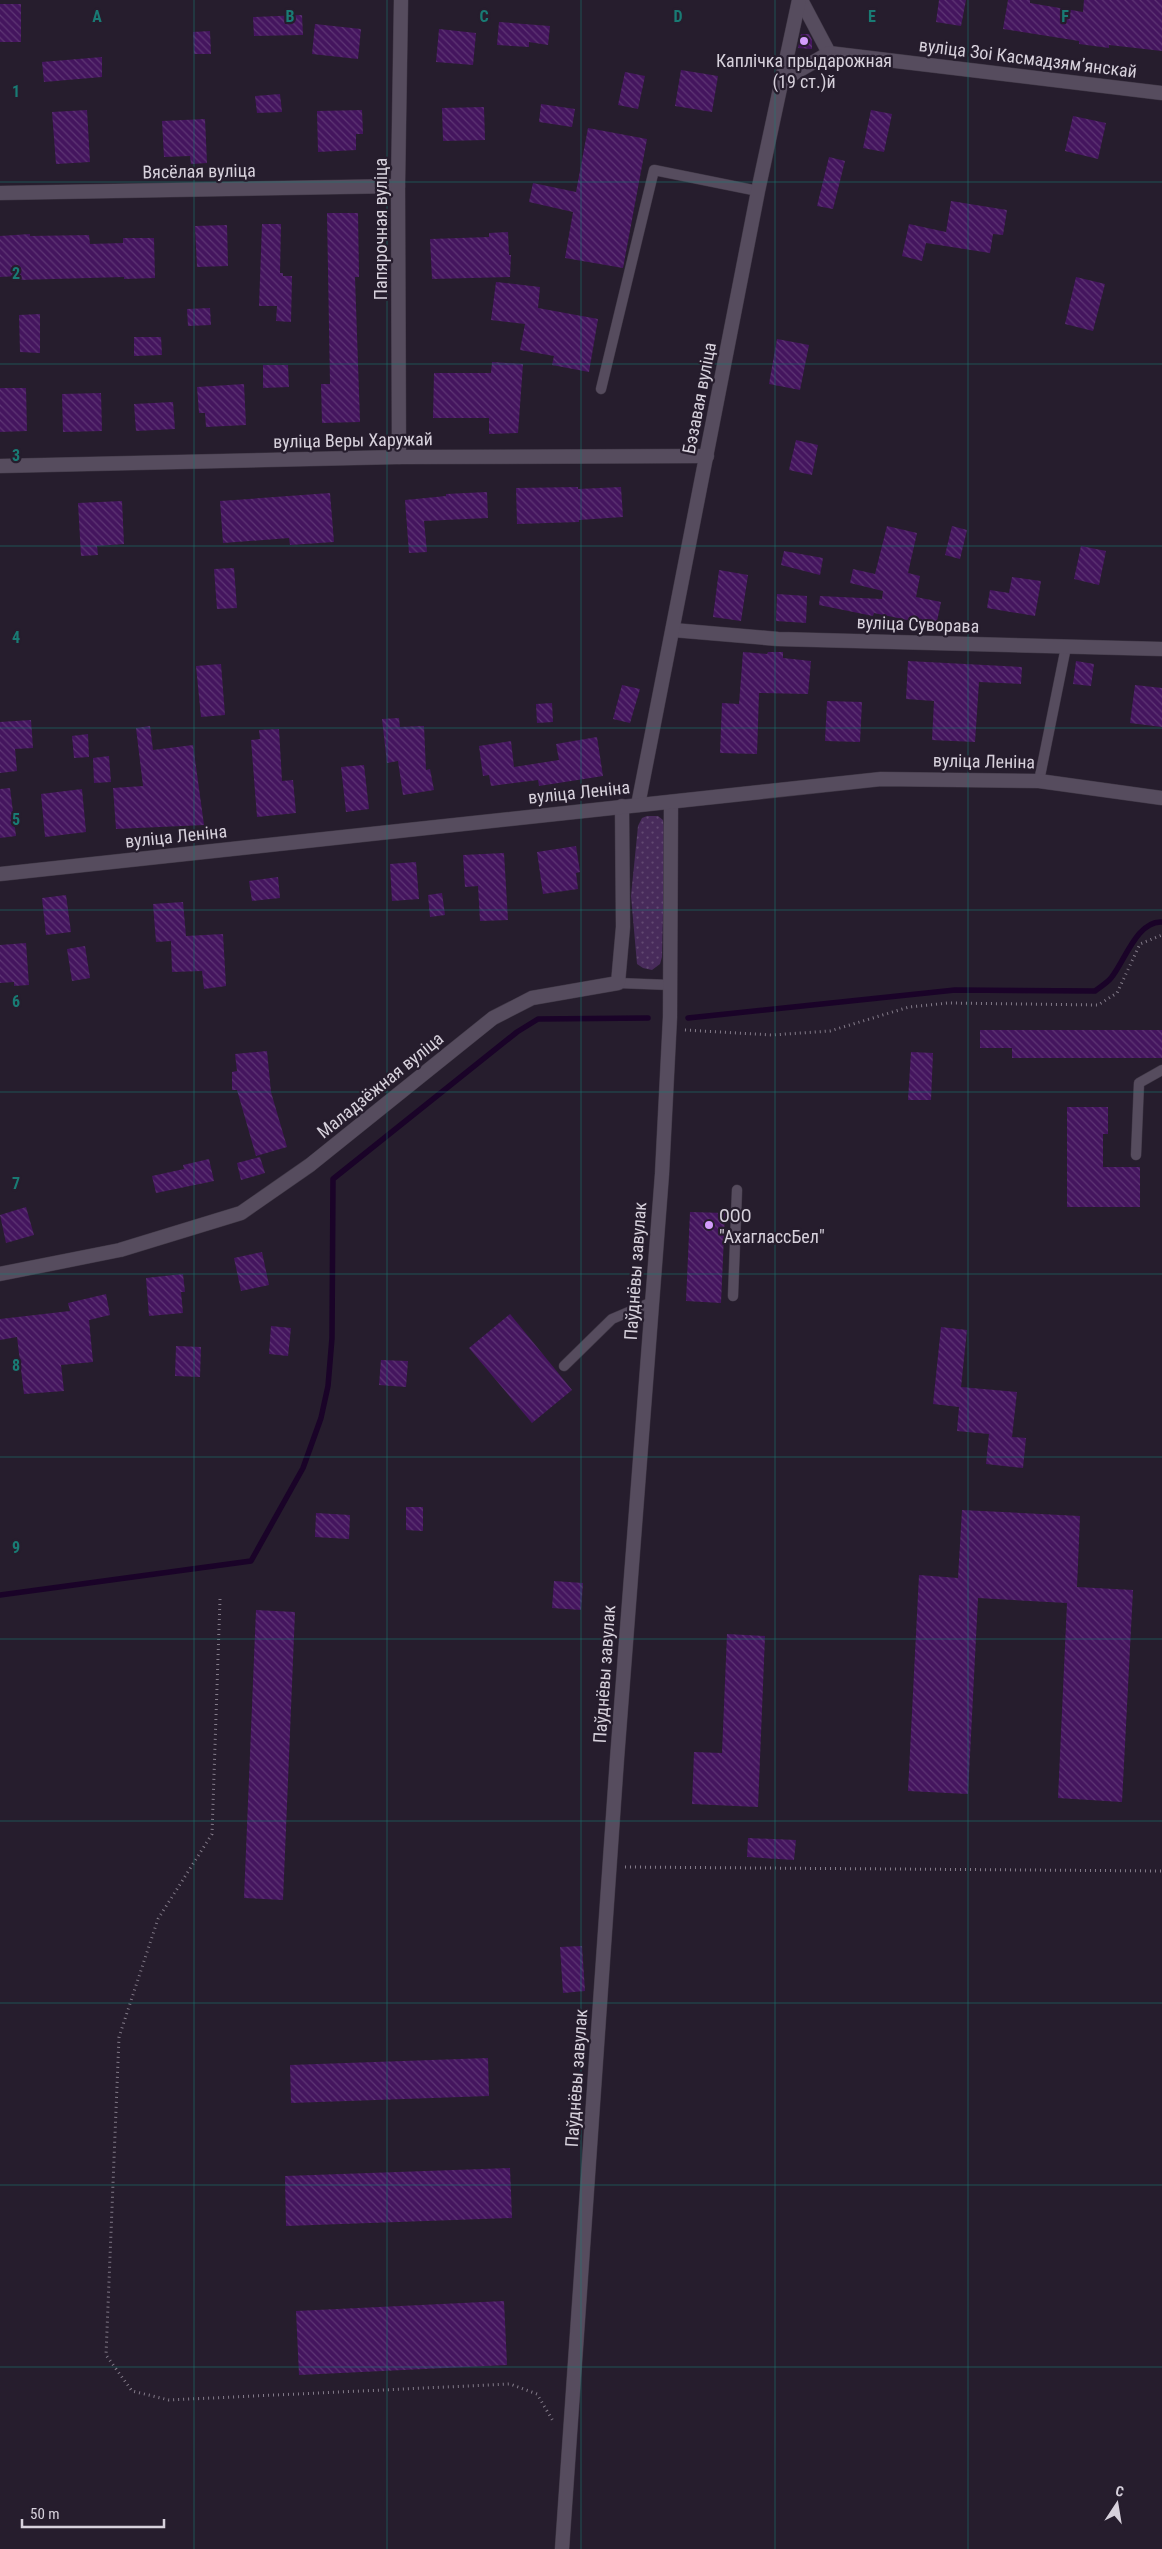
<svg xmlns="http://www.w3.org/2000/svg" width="1162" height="2549" viewBox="0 0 1162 2549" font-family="'Roboto Condensed',sans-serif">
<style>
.grass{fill:url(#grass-dots)}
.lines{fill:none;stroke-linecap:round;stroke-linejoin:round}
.stream{stroke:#1a0328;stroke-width:5.5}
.building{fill:url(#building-back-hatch)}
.service-casing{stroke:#3f3745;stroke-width:11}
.minor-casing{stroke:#3f3745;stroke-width:15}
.tertiary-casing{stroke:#3f3745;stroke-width:15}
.path{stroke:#837b89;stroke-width:3;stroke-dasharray:1 4;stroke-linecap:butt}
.service{stroke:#564c5e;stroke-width:10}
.minor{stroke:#564c5e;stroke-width:14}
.tertiary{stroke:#564c5e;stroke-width:14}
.grid{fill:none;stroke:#197b74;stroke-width:1;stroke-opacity:0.55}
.poi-dot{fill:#d49cfc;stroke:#261d2d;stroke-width:2}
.labels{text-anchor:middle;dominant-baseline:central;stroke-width:4.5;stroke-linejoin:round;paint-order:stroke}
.street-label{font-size:18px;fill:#d7d1dc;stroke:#261d2d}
.poi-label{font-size:18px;fill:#d7d1dc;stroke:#261d2d}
.grid-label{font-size:16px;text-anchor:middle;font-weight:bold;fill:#197b74;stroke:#261d2d;stroke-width:4.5;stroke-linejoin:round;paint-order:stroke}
</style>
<defs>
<pattern id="grass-dots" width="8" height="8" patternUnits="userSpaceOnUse" patternTransform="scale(1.25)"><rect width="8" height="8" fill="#482b5b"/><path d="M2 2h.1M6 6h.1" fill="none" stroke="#624972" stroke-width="1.8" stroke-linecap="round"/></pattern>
<pattern id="building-back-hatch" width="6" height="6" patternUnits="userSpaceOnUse" patternTransform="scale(1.25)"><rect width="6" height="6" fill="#44155e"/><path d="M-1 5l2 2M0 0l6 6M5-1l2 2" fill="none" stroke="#5e3674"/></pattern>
</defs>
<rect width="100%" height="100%" fill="#261d2d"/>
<path class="grass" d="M647,816H658L663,820L665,832L662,957L660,964L652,970L643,968L637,964L631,896L638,826L642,818Z"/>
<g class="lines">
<g class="stream">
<path d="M688,1018L955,990L1095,991C1100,987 1107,983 1111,978C1124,963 1137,920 1162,922"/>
<path d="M0,1595L251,1561L303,1468L321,1418L328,1386L332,1338L333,1179L517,1032L538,1019L648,1018"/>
</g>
</g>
<g class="building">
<path d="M939,0H966L961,26L936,22Z"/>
<path d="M1008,0H1030V3L1083,12L1084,0H1162V51L1109,45V48L1079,44V41L1003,29Z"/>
<rect x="0" y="4" width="21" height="38"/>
<path d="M302,15L303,35L254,36L253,17Z"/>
<path d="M499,22L550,26L548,45L529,42V47L497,45Z"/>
<path d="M315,24L361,29L358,59L312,54Z"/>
<path d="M439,29L476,33L473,65L436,62Z"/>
<path d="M210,31L211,54H194L193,32Z"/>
<path d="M801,34H809L812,40V49L798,48Z"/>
<path d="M102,57V77L44,82L42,62Z"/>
<path d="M681,70L718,76L712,112L675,106Z"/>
<path d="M625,72L645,76L638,109L618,105Z"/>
<path d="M280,94L282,112L257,113L255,96Z"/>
<path d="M541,104L575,109L572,127L539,122Z"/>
<path d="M484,107L485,140L443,141L442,108Z"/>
<path d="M87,110L90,162L56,164L52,112Z"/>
<path d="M362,110L363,134H356V150L318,152L317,111Z"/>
<path d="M871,110L892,114L884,152L863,148Z"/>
<path d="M1073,116L1106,123L1098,159L1065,151Z"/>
<path d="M205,119L207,163L191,164L190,156L164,157L162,121Z"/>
<path d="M588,128L647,139L623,268L565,258L573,212L529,202L533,183L576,192Z"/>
<path d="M829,157L845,161L833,209L817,206Z"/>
<path d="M951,201L1007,210L1003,235L993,234L990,253L926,243L922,261L902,256L909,224L946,232Z"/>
<path d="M327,213H358L359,277H355L360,422L322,423L321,384H330Z"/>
<path d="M262,224H281L280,273H283V276H292L291,322L276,321L277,306H259Z"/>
<path d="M227,225L228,266L197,267L195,226Z"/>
<path d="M508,232L509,255H511L510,277L432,279L430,239L489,237V233Z"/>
<path d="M30,234V236L89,235L90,244L123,243V238H154L155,278L124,279V277L19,280V276L0,277V236Z"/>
<path d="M1076,277L1105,284L1093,331L1065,324Z"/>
<path d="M496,282L540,287L538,308L598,319L589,372L552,365L554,356L520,350L525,324L491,320Z"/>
<path d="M210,308L211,325L188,326L187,309Z"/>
<path d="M40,314V353L20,352L19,315Z"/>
<path d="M134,337H161L162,355L134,356Z"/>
<path d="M777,339L809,345L800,390L769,384Z"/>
<path d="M492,362L523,364L518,433L489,434V418H433L434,373H491Z"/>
<path d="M263,365H288L289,387L263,388Z"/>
<path d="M244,384L246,425L206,427L205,413H199L197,387Z"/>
<path d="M0,388H26L27,431L0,432Z"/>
<path d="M101,393L102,431L63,432L62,394Z"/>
<path d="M173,402L175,429L136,431L134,404Z"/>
<path d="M796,440L818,445L812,475L789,470Z"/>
<path d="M578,487V489L621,487L623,517L579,520V522L517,524L516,488Z"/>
<path d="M487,492L488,518L424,521L427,552L409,553L405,500L446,496V494Z"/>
<path d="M330,493L334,542L290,545L289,538L223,543L220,501Z"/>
<path d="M122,501L124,544L97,546L98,555L81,556L78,503Z"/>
<path d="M887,526L917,533L908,573L920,576L916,597L941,602L936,626L874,613L873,616L819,605L820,596L882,599L883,591L850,583L853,569L875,574Z"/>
<path d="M952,526L967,530L960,559L945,555Z"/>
<path d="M1081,546L1106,551L1099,585L1074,579Z"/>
<path d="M784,551L823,558L820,575L781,565Z"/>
<path d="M234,568L237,608L217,609L214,569Z"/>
<path d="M719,570L748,575L741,621L713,617Z"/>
<path d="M1012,577L1041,581L1035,616L987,608L990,590L1009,593Z"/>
<path d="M777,594L807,596L806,623L776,621Z"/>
<path d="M743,652L767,654L768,652H783V658L811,661L808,694L759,693L757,754L720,753L722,703L739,704Z"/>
<path d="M908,661L1022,667L1021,684L979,682L975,742L932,740L934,701L906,699Z"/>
<path d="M1076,661L1094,664L1091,686L1073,684Z"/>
<path d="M221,664L225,715L201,717L196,666Z"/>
<path d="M622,685L640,689L630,723L613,719Z"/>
<path d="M1135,685L1162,688V727L1130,723Z"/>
<path d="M827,701L862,702L860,742L825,741Z"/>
<path d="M552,703L553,722L537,723L536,704Z"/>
<path d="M399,718L400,727L424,726L426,770L430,769L434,790L403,795L398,761L387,763L382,719Z"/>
<path d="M31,720L33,748L15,749L17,771L0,773V722Z"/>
<path d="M150,726L153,750L193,745L204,825L116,829L113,788L143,786L136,728Z"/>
<path d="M279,729L282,781L293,780L296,813L257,817L251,740L260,739L259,730Z"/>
<path d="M88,734L89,757L74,758L72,736Z"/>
<path d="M597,737L603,776L539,786L538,780L491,786L489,775L483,776L479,746L511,741L514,767L559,760L556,744Z"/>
<path d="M109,756L111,782L94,783L93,758Z"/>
<path d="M364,765L369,809L346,812L341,767Z"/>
<path d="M10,788L16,836L0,838V789Z"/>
<path d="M82,789L86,832L45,837L41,794Z"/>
<path d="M576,846L580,872L576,873L578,889L543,894L537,852Z"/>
<path d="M504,853L508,920L480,921L478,886L465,887L463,855Z"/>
<path d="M416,862L419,899L392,901L390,864Z"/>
<path d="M278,877L280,898L252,901L249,881Z"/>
<path d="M442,893L445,915L430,917L428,895Z"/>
<path d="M66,895L71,932L46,935L42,898Z"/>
<path d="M183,902L186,936L223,934L226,986L204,989L202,971L172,972L171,941L156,942L153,904Z"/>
<path d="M26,943L29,985L14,986V982L0,983V945Z"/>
<path d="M85,946L90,978L72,981L67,949Z"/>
<path d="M980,1030H1162V1058H1012V1048H980Z"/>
<path d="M267,1051L271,1092L287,1147L256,1156L237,1090H232V1072L237,1071L235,1054Z"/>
<path d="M911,1052L933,1053L931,1100H908Z"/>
<path d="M1067,1107H1108V1134H1103V1167H1140V1207H1067Z"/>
<path d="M260,1157L265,1173L241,1180L237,1163Z"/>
<path d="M209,1159L214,1181L156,1193L152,1176L184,1169L183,1165Z"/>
<path d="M26,1207L34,1235L6,1243L0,1215Z"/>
<path d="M690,1212L725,1213L721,1303L686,1301Z"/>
<path d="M262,1252L269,1285L241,1291L234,1258Z"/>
<path d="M183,1274L185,1292H181L183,1313L149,1316L146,1278Z"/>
<path d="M106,1294L110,1315L89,1320L93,1362L61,1365L64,1391L24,1394L17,1337L0,1340V1319L70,1311L68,1303Z"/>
<path d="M510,1314L572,1390L532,1423L469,1348Z"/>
<path d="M271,1326L291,1328L288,1356L269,1354Z"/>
<path d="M941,1327L967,1330L961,1387L1017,1392L1012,1437L1026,1438L1023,1468L986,1464L989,1434L957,1431L959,1407L933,1404Z"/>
<path d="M176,1346L201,1347L200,1377L175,1376Z"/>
<path d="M381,1360L408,1361L406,1387L379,1385Z"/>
<path d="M406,1507H423V1531L406,1530Z"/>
<path d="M962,1510L1080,1516L1077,1587L1133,1590L1122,1802L1058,1798L1067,1603L978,1598L968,1794L908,1791L919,1575L958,1578Z"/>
<path d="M316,1513L350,1515L349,1539L315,1537Z"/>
<path d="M554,1581L583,1583L581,1610L552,1608Z"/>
<path d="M256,1610L295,1612L283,1900L244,1898Z"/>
<path d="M727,1634L765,1636L758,1807L692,1804L694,1752L722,1753Z"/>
<path d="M748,1838L796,1840L794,1860L747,1857Z"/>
<path d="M582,1946L585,1991L563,1993L560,1947Z"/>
<path d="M488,2058L489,2096L291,2103L290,2065Z"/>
<path d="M510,2168L512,2218L286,2226L285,2176Z"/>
<path d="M504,2301L507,2365L299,2375L296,2311Z"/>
</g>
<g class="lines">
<g class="service-casing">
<g id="service">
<path d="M601,389L654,170L758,191"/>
<path d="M1039,781L1066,647"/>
<path d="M618,983L670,985"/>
<path d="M1136,1155L1139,1083L1162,1070"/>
<path d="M733,1296L737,1190"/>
<path d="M564,1366L612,1319L652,1302"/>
</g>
</g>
<g class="minor-casing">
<g id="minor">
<path d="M801,0L829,53L1162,93"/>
<path d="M781,81L829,53"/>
<path d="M0,193L398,186"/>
<path d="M399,457L398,186L401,0"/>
<path d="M0,466L399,457L707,456"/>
<path d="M673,630L778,639L1162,649"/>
<path d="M638,805L758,191L799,0"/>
<path d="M0,1274L120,1250L241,1213L310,1165L493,1018L532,998L618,983L623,927L622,806"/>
<path d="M562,2549L617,1759L662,1174L670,1017L671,802"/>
</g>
</g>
<g class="tertiary-casing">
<path id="tertiary" d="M0,874L881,779L1039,781L1162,798"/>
</g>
<g class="path">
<path d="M685,1030L772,1035L830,1031L909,1007L948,1003L1098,1005L1117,993L1140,944L1162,935"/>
<path d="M220,1599L212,1834L158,1919L119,2037L106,2355L132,2391L169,2400L510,2384L537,2394L553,2421"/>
<path d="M625,1867L1162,1871"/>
</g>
<use href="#service" class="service"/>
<use href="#minor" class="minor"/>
<use href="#tertiary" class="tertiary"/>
</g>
<path class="grid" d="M194,0V2549M387,0V2549M581,0V2549M775,0V2549M968,0V2549M0,182H1162M0,364H1162M0,546H1162M0,728H1162M0,910H1162M0,1092H1162M0,1274H1162M0,1457H1162M0,1639H1162M0,1821H1162M0,2003H1162M0,2185H1162M0,2367H1162"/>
<g class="poi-dot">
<circle cx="804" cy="41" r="5"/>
<circle cx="709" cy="1225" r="5"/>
</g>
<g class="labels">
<g class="street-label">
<text transform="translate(1028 58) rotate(7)">вуліца Зоі Касмадзямʼянскай</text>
<text transform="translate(199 171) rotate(-1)">Вясёлая вуліца</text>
<text transform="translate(380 229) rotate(-90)">Папярочная вуліца</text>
<text transform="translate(699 398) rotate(-79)">Бэзавая вуліца</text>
<text transform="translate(353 440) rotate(-1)">вуліца Веры Харужай</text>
<text transform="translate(918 624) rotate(2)">вуліца Суворава</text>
<text transform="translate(984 761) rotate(1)">вуліца Леніна</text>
<text transform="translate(579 792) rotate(-6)">вуліца Леніна</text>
<text transform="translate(176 836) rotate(-6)">вуліца Леніна</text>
<text transform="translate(380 1085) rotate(-39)">Маладзёжная вуліца</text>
<text transform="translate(635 1271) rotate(-86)">Паўднёвы завулак</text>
<text transform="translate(604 1674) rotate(-86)">Паўднёвы завулак</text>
<text transform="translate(576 2078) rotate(-86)">Паўднёвы завулак</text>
</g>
<g class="poi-label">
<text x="804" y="60">Каплічка прыдарожная<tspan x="804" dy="21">(19 ст.)й</tspan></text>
<text x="719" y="1215" text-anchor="start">ООО<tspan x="719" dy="21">"АхаглассБел"</tspan></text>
</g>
</g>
<g class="grid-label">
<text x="97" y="22">A</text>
<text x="290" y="22">B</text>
<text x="484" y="22">C</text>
<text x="678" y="22">D</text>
<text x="872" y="22">E</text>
<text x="1065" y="22">F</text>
<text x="16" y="97">1</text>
<text x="16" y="279">2</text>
<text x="16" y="461">3</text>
<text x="16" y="643">4</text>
<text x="16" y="825">5</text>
<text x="16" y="1007">6</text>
<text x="16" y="1189">7</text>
<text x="16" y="1371">8</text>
<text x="16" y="1553">9</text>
</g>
<g transform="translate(1117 2504) rotate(12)" stroke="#261d2d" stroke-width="4" paint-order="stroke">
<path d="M0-4L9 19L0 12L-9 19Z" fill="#d7d1dc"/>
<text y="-8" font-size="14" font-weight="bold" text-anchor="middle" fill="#d7d1dc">С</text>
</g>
<path d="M22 2519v8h142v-8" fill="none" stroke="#d7d1dc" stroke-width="2.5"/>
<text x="30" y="2519" font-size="15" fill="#d7d1dc" stroke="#261d2d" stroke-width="4" paint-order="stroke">50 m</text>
</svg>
